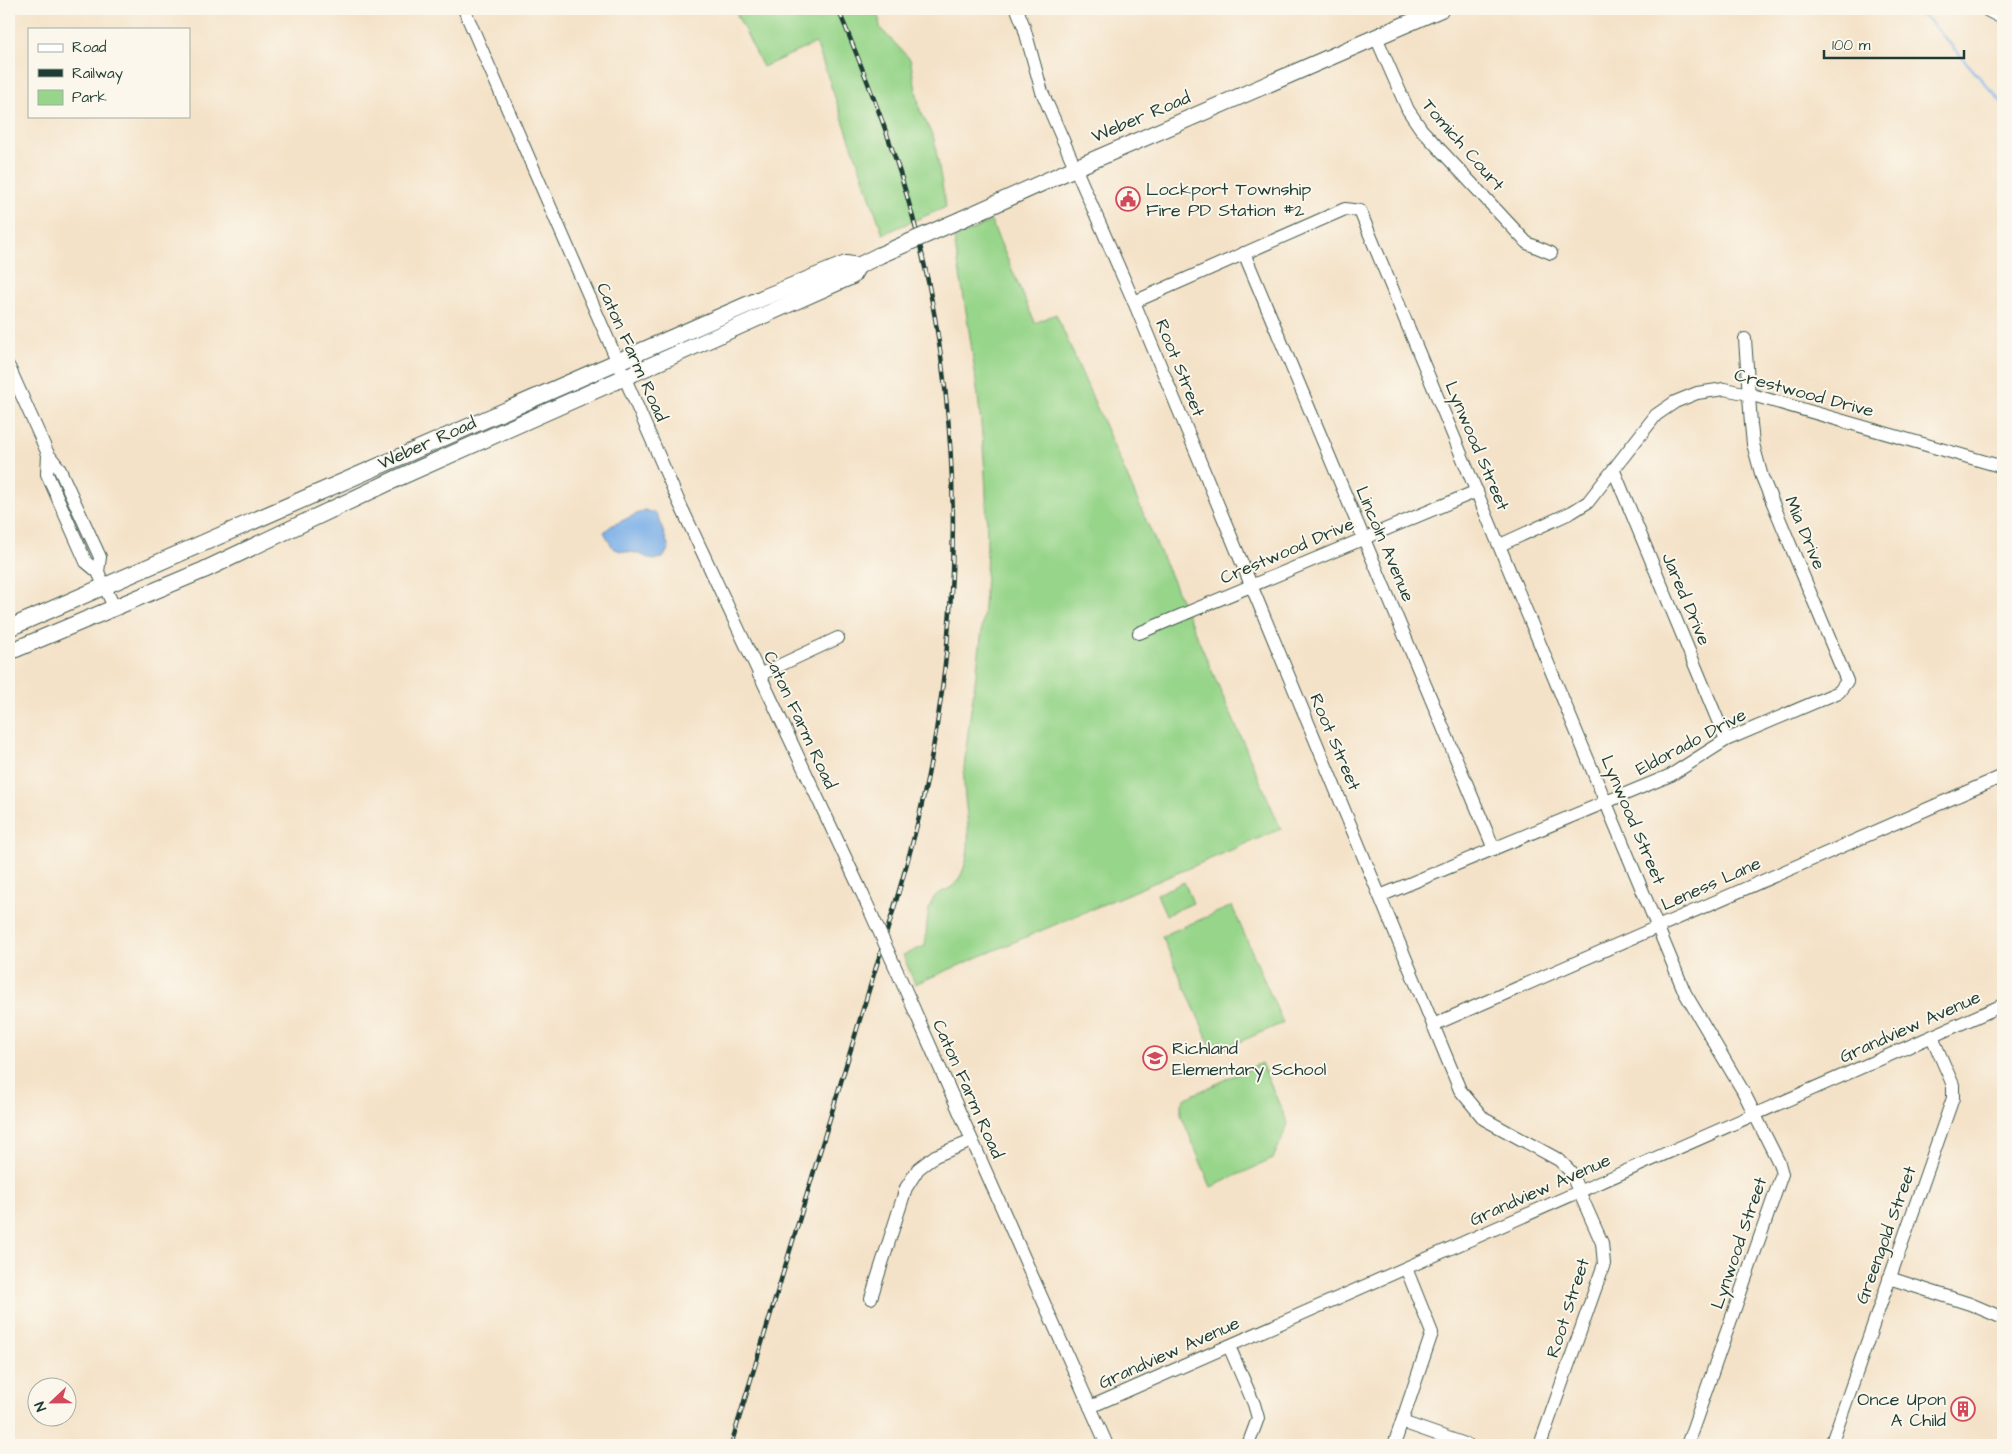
<svg xmlns="http://www.w3.org/2000/svg" width="2012" height="1454" viewBox="0 0 2012 1454" font-family="'Architects Daughter',sans-serif">
<style>
.green{fill:#97d58a;stroke:#5b895f}
.water{fill:#7aafe8;stroke:#4c768e}
.lines{fill:none;stroke-linecap:round;stroke-linejoin:round}
.stream{stroke:#7aafe8;stroke-width:2.5}
.minor-casing{stroke:#3f564a;stroke-width:14}
.major-casing{stroke:#3f564a;stroke-width:18}
.minor{stroke:#fff;stroke-width:12}
.major{stroke:#fff;stroke-width:16}
.rail-casing{stroke:#1f3d34;stroke-width:4.5}
.rail{stroke:#fbf7ec;stroke-width:2.5;stroke-dasharray:8;stroke-linecap:butt}
.minor-bridge-casing{stroke:#3f564a;stroke-width:14;stroke-linecap:butt}
.major-bridge-casing{stroke:#3f564a;stroke-width:18;stroke-linecap:butt}
.minor-bridge{stroke:#fff;stroke-width:12}
.major-bridge{stroke:#fff;stroke-width:16}
.labels{text-anchor:middle;dominant-baseline:central;stroke-width:4;stroke-linejoin:round;paint-order:stroke}
.street-label{font-size:18px;fill:#1f3d34;stroke:#fbf7ec}
.poi-label{font-size:18px;fill:#1f3d34;stroke:#fbf7ec;text-anchor:start}
</style>
<rect width="100%" height="100%" fill="#fbf7ec"/>
<filter id="ink" filterUnits="userSpaceOnUse"><feTurbulence type="fractalNoise" baseFrequency=".02" numOctaves="2"/><feDisplacementMap in="SourceGraphic" scale="10" xChannelSelector="R" yChannelSelector="G"/><feConvolveMatrix kernelMatrix="1 2 1 2 8 2 1 2 1" color-interpolation-filters="sRGB"/></filter>
<filter id="wash" filterUnits="userSpaceOnUse"><feTurbulence type="fractalNoise" baseFrequency=".0096" numOctaves="4" result="noise"/><feDisplacementMap in="SourceGraphic" scale="20" xChannelSelector="R" yChannelSelector="G"/><feGaussianBlur stdDeviation="1.12" result="paint"/><feColorMatrix in="noise" values="0 0 0 0 0 0 0 0 0 0 0 0 0 0 0 0 0 1.4 0 .05"/><feComposite in="paint" operator="in"/></filter>
<g filter="url(#wash)">
<rect width="100%" height="100%" fill="#f4e2c8"/>
<g class="green">
<path d="M734,9H878L880,28L910,59L920,110L934,139L946,207L883,234L816,43L763,67Z"/>
<path d="M991,221L1035,323L1056,314L1281,829L915,984L903,955L925,946C927,932 926,913 932,901C935,893 943,892 950,888C960,882 965,867 967,856C972,827 962,798 964,769C969,710 982,651 985,592C993,473 974,356 954,239Z"/>
<path d="M1184,882L1193,903L1166,915L1157,894Z"/>
<path d="M1232,906L1283,1023L1214,1053L1162,936Z"/>
<path d="M1261,1063L1288,1124L1273,1159L1211,1187L1181,1115V1104L1184,1099Z"/>
</g>
<path class="water" d="M645,510L657,514L669,548L663,558L653,560L637,553L620,551L613,548L604,532L611,526Z"/>
<g class="lines">
<path class="stream" d="M1910,9L1929,20L2003,104"/>
</g>
</g>
<g filter="url(#ink)">
<g class="lines">
<g class="minor-casing">
<g id="minor">
<path d="M464,9L678,500L862,893"/>
<path d="M1017,9L1024,27L1042,92L1134,302L1460,1090L1484,1119L1559,1160L1570,1171L1602,1243L1604,1264L1540,1445"/>
<path d="M1376,37L1408,110L1421,129L1527,243L1551,253"/>
<path d="M1244,253L1494,849"/>
<path d="M1134,302L1345,209L1360,211L1685,993L1743,1091L1779,1163L1782,1174L1687,1445"/>
<path d="M9,367L48,454L59,468L100,557L98,572"/>
<path d="M48,454L47,474L86,562L98,572L114,607"/>
<path d="M1614,471L1726,740"/>
<path d="M1500,545L1572,512L1588,502L1656,415L1675,402L1697,393L1724,389L1749,394L2003,467"/>
<path d="M1139,633L1477,491"/>
<path d="M759,675L838,638"/>
<path d="M1380,896L1671,775L1726,740L1839,692L1847,681L1762,477L1753,444L1751,424L1745,339"/>
<path d="M909,998L1107,1445"/>
<path d="M1433,1025L2003,776"/>
<path d="M1889,1278L1970,1304L2003,1318"/>
<path d="M871,1298L906,1188L918,1169L935,1156L972,1141"/>
<path d="M1229,1346L1254,1404L1258,1418L1248,1445"/>
<path d="M1090,1407L2003,1005"/>
<path d="M1402,1422L1468,1445"/>
<path d="M1394,1445L1432,1333L1406,1268"/>
<path d="M1831,1445L1953,1098V1085L1932,1037"/>
</g>
</g>
<g class="major-casing">
<g id="major">
<path d="M1989,9L2003,16"/>
<path d="M962,219L1075,168L1441,9"/>
<path d="M9,628L765,297L846,264L858,266"/>
<path d="M9,652L204,570L398,478L852,276L858,266L880,255"/>
</g>
</g>
<use href="#minor" class="minor"/>
<use href="#major" class="major"/>
<g class="rail-casing">
<path id="rail" d="M731,1445C772,1310 813,1174 854,1039C876,965 901,892 919,817C935,749 945,680 950,611C960,465 944,315 901,176C883,119 861,64 838,9"/>
</g>
<use href="#rail" class="rail"/>
<g class="minor-bridge-casing">
<path id="minor-bridge" d="M862,893L909,998"/>
</g>
<g class="major-bridge-casing">
<path id="major-bridge" d="M880,255L962,219"/>
</g>
<use href="#minor-bridge" class="minor-bridge"/>
<use href="#major-bridge" class="major-bridge"/>
</g>
</g>
<defs>
<g id="civic-ring" transform="scale(1.25)"><circle r="9.5" fill="#fbf7ec" stroke="#d1495b" stroke-width="1.5"/><path d="M-.6-6.5H3V-4.5H.6V-3L4-1V1h2V6H-6V1h2V-1L-.6-3ZM-1.2 2.5V6h2.4V2.5Z" fill="#d1495b"/></g>
<g id="school-ring" transform="scale(1.25)"><circle r="9.5" fill="#fbf7ec" stroke="#d1495b" stroke-width="1.5"/><path d="M0-5L7-2L0 1L-7-2ZM-4 1L0 2.5L4 1V4Q0 6-4 4Z" fill="#d1495b"/></g>
<g id="building-ring" transform="scale(1.25)"><circle r="9.5" fill="#fbf7ec" stroke="#d1495b" stroke-width="1.5"/><path d="M-4-6H4V6H1V3H-1V6H-4ZM-2.5-4.3h1.7v1.8h-1.7ZM.8-4.3h1.7v1.8H.8ZM-2.5-1h1.7V.8h-1.7ZM.8-1h1.7V.8H.8Z" fill="#d1495b"/></g>
</defs>
<g fill-rule="evenodd">
<use href="#civic-ring" x="1128" y="199"/>
<use href="#school-ring" x="1155" y="1058"/>
<use href="#building-ring" x="1963" y="1409"/>
</g>
<g class="labels">
<g class="street-label">
<text transform="translate(1141 117) rotate(-23)">Weber Road</text>
<text transform="translate(1463 145) rotate(49)">Tomich Court</text>
<text transform="translate(632 352) rotate(66)">Caton Farm Road</text>
<text transform="translate(1180 368) rotate(68)">Root Street</text>
<text transform="translate(1804 393) rotate(15)">Crestwood Drive</text>
<text transform="translate(427 443) rotate(-24)">Weber Road</text>
<text transform="translate(1477 446) rotate(67)">Lynwood Street</text>
<text transform="translate(1805 533) rotate(67)">Mia Drive</text>
<text transform="translate(1385 544) rotate(67)">Lincoln Avenue</text>
<text transform="translate(1287 551) rotate(-23)">Crestwood Drive</text>
<text transform="translate(1686 599) rotate(67)">Jared Drive</text>
<text transform="translate(800 720) rotate(65)">Caton Farm Road</text>
<text transform="translate(1335 742) rotate(67)">Root Street</text>
<text transform="translate(1691 742) rotate(-28)">Eldorado Drive</text>
<text transform="translate(1633 820) rotate(67)">Lynwood Street</text>
<text transform="translate(1711 884) rotate(-24)">Leness Lane</text>
<text transform="translate(1910 1027) rotate(-24)">Grandview Avenue</text>
<text transform="translate(968 1089) rotate(66)">Caton Farm Road</text>
<text transform="translate(1540 1190) rotate(-24)">Grandview Avenue</text>
<text transform="translate(1886 1235) rotate(-70)">Greengold Street</text>
<text transform="translate(1739 1243) rotate(-71)">Lynwood Street</text>
<text transform="translate(1568 1308) rotate(-72)">Root Street</text>
<text transform="translate(1169 1353) rotate(-24)">Grandview Avenue</text>
</g>
<g class="poi-label">
<text x="1146" y="189">Lockport Township<tspan x="1146" dy="21">Fire PD Station #2</tspan></text>
<text x="1172" y="1048">Richland<tspan x="1172" dy="21">Elementary School</tspan></text>
<text x="1946" y="1399" text-anchor="end">Once Upon<tspan x="1946" dy="21">A Child</tspan></text>
</g>
</g>
<rect width="2012" height="1454" fill="none" stroke="#fbf7ec" stroke-width="30"/>
<rect x="28" y="28" width="162" height="90" fill="#fbf7ec" stroke="#a3ada2"/>
<rect x="38" y="44" width="25" height="8" fill="#ffffff" stroke="#a3ada2"/>
<text x="72" y="52" font-size="15" fill="#1f3d34">Road</text>
<rect x="38" y="69" width="25" height="8" fill="#1f3d34" stroke="#a3ada2"/>
<text x="72" y="78" font-size="15" fill="#1f3d34">Railway</text>
<rect x="38" y="90" width="25" height="15" fill="#97d58a" stroke="#a3ada2"/>
<text x="72" y="102" font-size="15" fill="#1f3d34">Park</text>
<g transform="translate(52 1402) rotate(248)"><circle r="24" fill="#fbf7ec" stroke="#a3ada2"/>
<path d="M0-4L9 19L0 12L-9 19Z" fill="#d1495b"/>
<text y="-8" font-size="14" font-weight="bold" text-anchor="middle" fill="#1f3d34">N</text>
</g>
<path d="M1824 50v8h140v-8" fill="none" stroke="#1f3d34" stroke-width="2.5"/>
<text x="1832" y="50" font-size="15" fill="#1f3d34" stroke="#fbf7ec" stroke-width="4" paint-order="stroke">100 m</text>
</svg>
